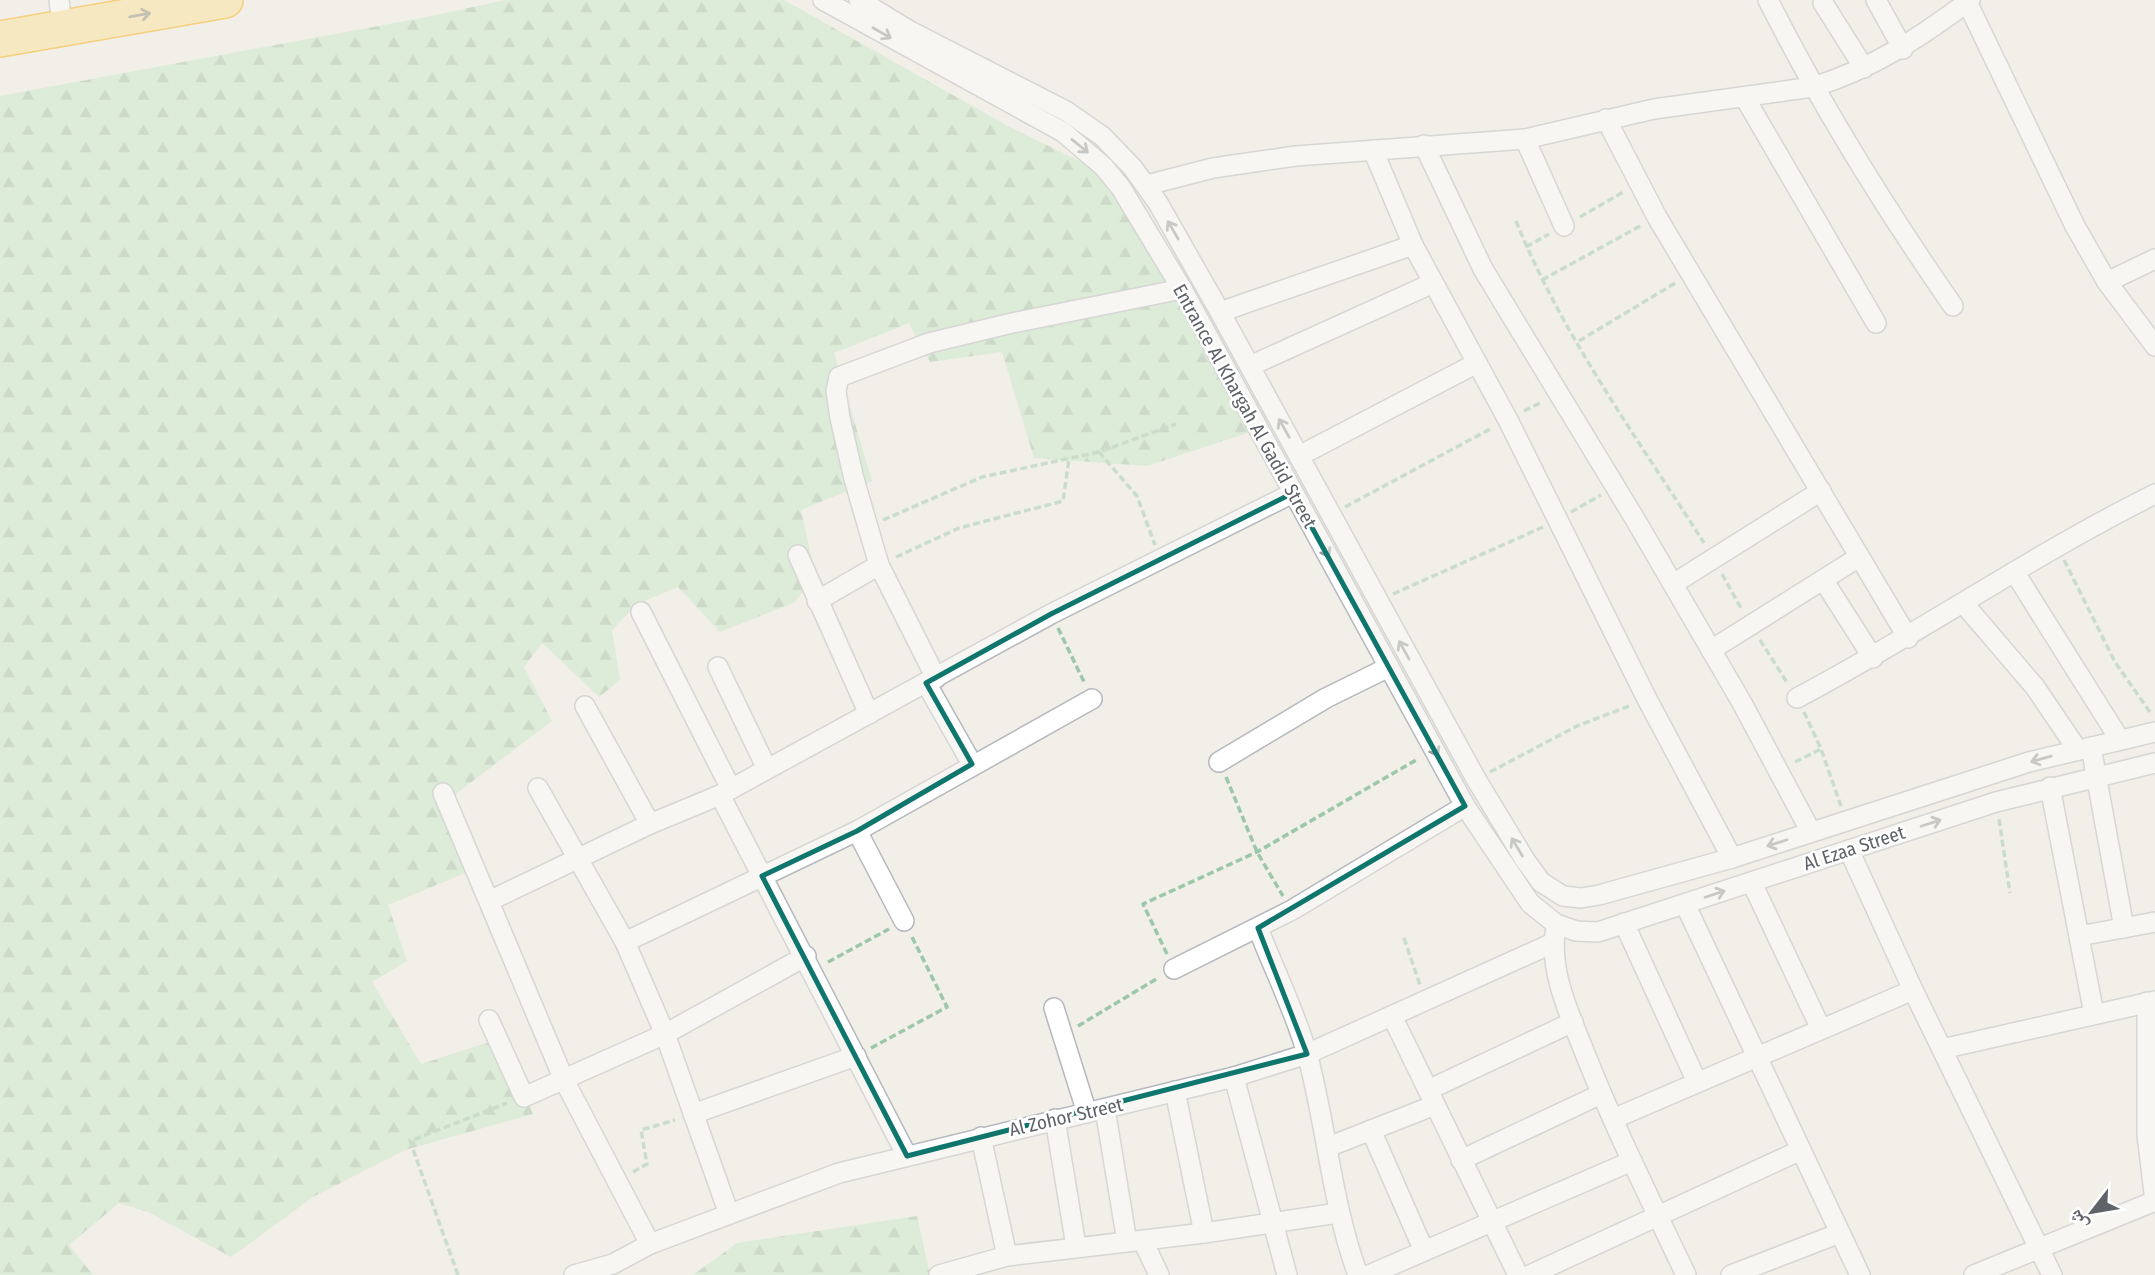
<svg xmlns="http://www.w3.org/2000/svg" width="2155" height="1275" viewBox="0 0 2155 1275" font-family="'Fira Sans Condensed','Noto Naskh Arabic',sans-serif">
<style>
.forest{fill:url(#forest-firs)}
.lines{fill:none;stroke-linecap:round;stroke-linejoin:round}
.street-casing{stroke:#b5b8bc;stroke-width:22}
.highway-casing{stroke:#f9ab00;stroke-width:38}
.path{stroke:#9cc7a9;stroke-width:3.5;stroke-dasharray:7 3.5;stroke-linecap:butt}
.street{stroke:#fff;stroke-width:19}
.highway{stroke:#fde293;stroke-width:35}
.oneway{stroke:#8e8975}
.oneway2{stroke:#979a9d}
.marked{fill:none;stroke:#0f766e;stroke-width:5;stroke-linejoin:round}
.labels{text-anchor:middle;dominant-baseline:central;stroke-width:5;stroke-linejoin:round;paint-order:stroke}
.street-label{font-size:19px;fill:#5f6368;stroke:#fff}
</style>
<defs>
<pattern id="forest-firs" width="22" height="20" patternUnits="userSpaceOnUse" patternTransform="scale(1.75)"><rect width="22" height="20" fill="#c5e8c5"/><path d="M5 1l3.5 6h-7zM16 11l3.5 6h-7z" fill="#a3c0a4"/></pattern>
</defs>
<rect width="100%" height="100%" fill="#f1efe8"/>
<g class="forest">
<path d="M505,0H784L1008,126L1092,167L1139,207L1268,426L1147,466L1034,458L1002,352L930,362L909,323L834,353L872,481L801,510L815,574L795,602L720,632L678,587L637,604L612,630L620,680L599,697L542,643L524,667L552,721L453,796L482,866L388,905L407,961L372,982L421,1064L499,1039L533,1114L405,1150L313,1197L231,1257L148,1212L119,1203L69,1245L93,1275H0V96L432,16Z"/>
<path d="M917,1216L930,1275H693L737,1243Z"/>
</g>
<g class="lines">
<g class="street-casing">
<g id="street">
<path d="M59,0L60,8"/>
<path d="M823,0L1063,132L1104,167L1121,188L1182,289L1465,806L1530,903L1556,924L1576,931L1598,932L1996,802L2155,763"/>
<path d="M859,0L910,31L1066,111L1102,136L1133,168L1158,203L1220,312L1476,779L1525,860L1541,882L1563,896L1581,898L1599,895L1732,858L2029,762L2155,732"/>
<path d="M1768,0C1822,107 1885,208 1953,306"/>
<path d="M1876,0L1903,49"/>
<path d="M1967,2L2075,226L2107,282L2155,346"/>
<path d="M1823,3L1864,68"/>
<path d="M1745,98L1876,323"/>
<path d="M1606,119L1657,217L1908,638"/>
<path d="M1525,139L1564,226"/>
<path d="M1424,145L1483,269L1635,519L1742,703L1811,832"/>
<path d="M1373,150L1413,245L1508,420L1647,699L1732,858"/>
<path d="M1147,185L1213,168L1296,156L1525,139L1654,109L1813,87C1872,69 1921,37 1970,0"/>
<path d="M2107,282L2155,259"/>
<path d="M1220,312L1413,245"/>
<path d="M1250,366L1433,283"/>
<path d="M1299,456L1477,363"/>
<path d="M798,555L869,714"/>
<path d="M2015,573L2120,740"/>
<path d="M1824,581L1873,658"/>
<path d="M1673,584L1821,491"/>
<path d="M817,601L879,565"/>
<path d="M1964,604L2035,687L2077,749"/>
<path d="M641,612L731,789"/>
<path d="M1711,650L1859,557"/>
<path d="M718,667L767,769"/>
<path d="M936,678L879,565L854,479L840,418L836,391L839,377L929,343L1012,323L1182,289"/>
<path d="M926,683L972,764"/>
<path d="M1797,698C1919,634 2032,555 2155,494"/>
<path d="M585,706L650,824"/>
<path d="M2091,747L2124,928"/>
<path d="M1219,762L1326,698L1389,667"/>
<path d="M2050,787L2094,1014"/>
<path d="M538,788L625,942L665,1034L729,1214"/>
<path d="M443,793L564,1080L650,1244"/>
<path d="M720,795L907,1156"/>
<path d="M857,831L904,921"/>
<path d="M1849,850L1913,990L2052,1275"/>
<path d="M1752,883L1821,1029"/>
<path d="M489,901L650,824L720,795L1051,614L1293,493"/>
<path d="M1685,904L1860,1275"/>
<path d="M1624,923L1697,1082"/>
<path d="M1258,928C1274,970 1296,1013 1308,1057C1327,1130 1332,1204 1358,1275"/>
<path d="M1555,933C1550,973 1569,1013 1584,1051C1614,1127 1651,1201 1686,1275"/>
<path d="M2079,936L2155,922"/>
<path d="M625,942L857,831L1092,699"/>
<path d="M1174,969L1292,910L1465,806"/>
<path d="M1054,1008L1087,1113"/>
<path d="M1392,1016L1518,1275"/>
<path d="M489,1020L524,1097L665,1034L806,956"/>
<path d="M1942,1049L2155,1001"/>
<path d="M1234,1077L1287,1275"/>
<path d="M1428,1090L1573,1022"/>
<path d="M1175,1091L1204,1233"/>
<path d="M1105,1109L1127,1242"/>
<path d="M693,1114L856,1056"/>
<path d="M1055,1119L1076,1246"/>
<path d="M1613,1119L1913,990"/>
<path d="M1371,1130L1424,1251"/>
<path d="M981,1137L1007,1256"/>
<path d="M1328,1147L1435,1105"/>
<path d="M1461,1160L1601,1094"/>
<path d="M1143,1241L1159,1275"/>
<path d="M574,1275L613,1264L650,1244L839,1173L1234,1077L1307,1054L1553,943"/>
<path d="M939,1275L1007,1256L1204,1233L1338,1213"/>
<path d="M1369,1275L1632,1161"/>
<path d="M1530,1275L1801,1150"/>
<path d="M1731,1275L1840,1233"/>
<path d="M1974,1275L2155,1201L2147,1135V1002"/>
</g>
</g>
<g class="highway-casing">
<path id="highway" d="M0,39L225,0"/>
</g>
<g class="path">
<path d="M1580,217L1625,191"/>
<path d="M1516,221C1562,335 1638,439 1704,543"/>
<path d="M1526,247L1549,234"/>
<path d="M1542,280L1642,225"/>
<path d="M1579,341L1677,282"/>
<path d="M1524,411L1542,402"/>
<path d="M1099,452L1137,496L1155,545"/>
<path d="M1345,507L1492,428"/>
<path d="M1571,512L1601,495"/>
<path d="M883,520L982,477L1099,452L1176,424"/>
<path d="M896,557L959,528L1063,501L1069,459"/>
<path d="M2064,560L2115,662L2152,715"/>
<path d="M1722,574L1742,610"/>
<path d="M1393,594L1543,527"/>
<path d="M1058,628L1085,684"/>
<path d="M1760,640L1788,684"/>
<path d="M1804,712L1821,749L1841,806"/>
<path d="M1795,762L1821,749"/>
<path d="M1490,772L1577,726L1632,705"/>
<path d="M1226,777L1257,852L1283,896"/>
<path d="M1999,819L2010,893"/>
<path d="M1404,938L1420,985"/>
<path d="M1167,954L1143,904L1257,852L1418,759"/>
<path d="M828,962L889,929"/>
<path d="M1078,1026L1158,978"/>
<path d="M871,1048L947,1007L912,937"/>
<path d="M633,1172L647,1164L641,1130L675,1120"/>
<path d="M458,1275L410,1141L507,1103"/>
</g>
<use href="#street" class="street"/>
<use href="#highway" class="highway"/>
</g>
<defs><path id="oneway-shaft" d="M-6 0H5M1.5-3L5.5 0L1.5 3" fill="none" stroke-width="1.6" stroke-linecap="round" stroke-linejoin="round" transform="scale(1.75)"/></defs>
<use class="oneway" href="#oneway-shaft" transform="translate(140 15) rotate(-10)"/>
<g class="oneway2">
<use href="#oneway-shaft" transform="translate(882 33) rotate(30)"/>
<use href="#oneway-shaft" transform="translate(1080 146) rotate(39)"/>
<use href="#oneway-shaft" transform="translate(1173 230) rotate(-120)"/>
<use href="#oneway-shaft" transform="translate(1284 428) rotate(-119)"/>
<use href="#oneway-shaft" transform="translate(1324 548) rotate(61)"/>
<use href="#oneway-shaft" transform="translate(1404 650) rotate(-119)"/>
<use href="#oneway-shaft" transform="translate(1433 747) rotate(61)"/>
<use href="#oneway-shaft" transform="translate(2041 759) rotate(164)"/>
<use href="#oneway-shaft" transform="translate(1931 823) rotate(-18)"/>
<use href="#oneway-shaft" transform="translate(1777 843) rotate(162)"/>
<use href="#oneway-shaft" transform="translate(1517 847) rotate(-121)"/>
<use href="#oneway-shaft" transform="translate(1715 894) rotate(-18)"/>
</g>
<path d="M0 0H2155V1275H0ZM1293,493L1465,806L1258,928L1307,1054L907,1156L762,876L857,831L972,764L926,683L1051,614Z" fill="#f1efe8" fill-opacity=".55" fill-rule="evenodd"/>
<path class="marked" d="M1293,493L1465,806L1258,928L1307,1054L907,1156L762,876L857,831L972,764L926,683L1051,614Z"/>
<g class="labels">
<g class="street-label">
<text transform="translate(1245 406) rotate(61)">Entrance Al Khargah Al Gadid Street</text>
<text transform="translate(1854 848) rotate(-18)">Al Ezaa Street</text>
<text transform="translate(1066 1117) rotate(-13)">Al Zohor Street</text>
</g>
</g>
<g transform="translate(2092 1212) rotate(239)" stroke="#ffffff" stroke-width="5" paint-order="stroke">
<path d="M0-5L12 26L0 18L-12 26Z" fill="#5f6368"/>
<text y="-10" font-size="19" font-weight="bold" text-anchor="middle" fill="#5f6368">ش</text>
</g>
</svg>
